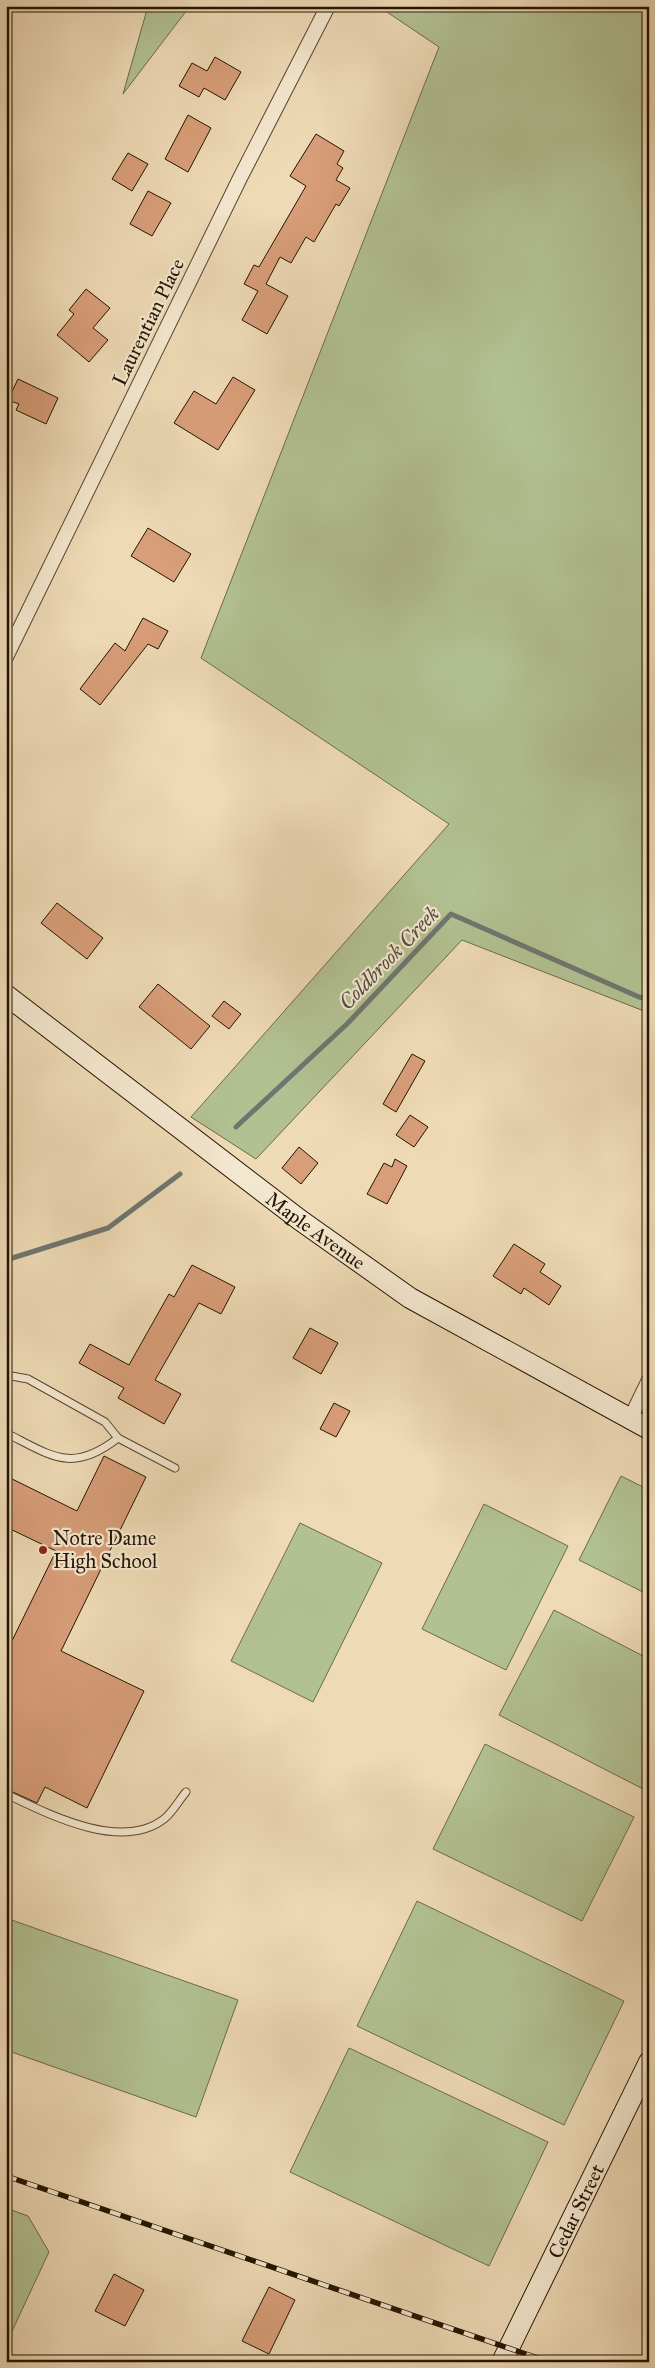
<svg xmlns="http://www.w3.org/2000/svg" width="655" height="2368" viewBox="0 0 655 2368" font-family="'IM FELL Great Primer',serif">
<style>
.green{fill:#b2c192;stroke:#6a6a49}
.lines{fill:none;stroke-linecap:round;stroke-linejoin:round}
.stream{stroke:#6e7670;stroke-width:5}
.building{fill:#d89e79;stroke:#231400}
.lane-casing{stroke:#56462d;stroke-width:9}
.street-casing{stroke:#56462d;stroke-width:16}
.secondary-casing{stroke:#231400;stroke-width:22}
.lane{stroke:#f4e7cf;stroke-width:7}
.street{stroke:#f4e7cf;stroke-width:14}
.secondary{stroke:#f4e7cf;stroke-width:20}
.rail-casing{stroke:#231400;stroke-width:5.5}
.rail{stroke:#f4e7cf;stroke-width:4;stroke-dasharray:11;stroke-linecap:butt}
.poi-dot{fill:#8f2418;stroke:#f4e7cf;stroke-width:2}
.labels{text-anchor:middle;dominant-baseline:central;stroke-width:4.5;stroke-linejoin:round;paint-order:stroke}
.street-label{font-size:20px;fill:#231400;stroke:#f4e7cf}
.poi-label{font-size:20px;fill:#231400;stroke:#f4e7cf;text-anchor:start}
.water-label{font-size:21px;font-style:italic;fill:#4f4d41;stroke:#f4e7cf}
</style>
<rect width="100%" height="100%" fill="#eedab5"/>
<filter id="stains"><feTurbulence type="fractalNoise" baseFrequency=".004" numOctaves="4"/><feColorMatrix values="0 0 0 0 .2 0 0 0 0 .09 0 0 0 0 .02 0 0 0 .5 -.17"/></filter>
<radialGradient id="worn" r=".72"><stop offset=".6" stop-color="#630" stop-opacity="0"/><stop offset="1" stop-color="#630" stop-opacity=".3"/></radialGradient>
<g class="green">
<path d="M148,6H190L123,94Z"/>
<path d="M378,6H649V1013L462,940L256,1159L191,1117L449,824L201,658L439,47Z"/>
<path d="M621,1476L649,1490V1595L579,1560Z"/>
<path d="M484,1504L568,1546L506,1670L422,1629Z"/>
<path d="M300,1523L382,1563L313,1702L231,1661Z"/>
<path d="M554,1610L649,1659V1787L647,1791L499,1715Z"/>
<path d="M485,1744L634,1817L582,1921L433,1849Z"/>
<path d="M417,1901L624,2001L564,2125L357,2026Z"/>
<path d="M6,1918L238,2000L196,2117L6,2050Z"/>
<path d="M349,2048L548,2142L489,2266L290,2172Z"/>
<path d="M6,2208L28,2216L49,2252L6,2344Z"/>
</g>
<g class="lines">
<g class="stream">
<path d="M236,1127L347,1024L451,914L639,997L649,999"/>
<path d="M6,1260L108,1228L180,1174"/>
</g>
</g>
<g class="building">
<path d="M215,57L241,72L225,100L204,88L199,97L179,86L192,63L207,71Z"/>
<path d="M188,115L211,128L188,172L165,159Z"/>
<path d="M316,134L344,151L337,164L343,168L336,180L350,188L339,206L336,204L314,242L306,237L291,263L280,257L266,284L288,296L267,334L242,320L258,291L244,284L254,265L259,267L306,186L290,176Z"/>
<path d="M128,153L148,164L132,191L112,179Z"/>
<path d="M148,191L171,203L152,236L130,224Z"/>
<path d="M86,289L110,308L93,328L108,340L89,362L57,335L74,314L69,310Z"/>
<path d="M233,377L255,390L218,450L174,423L194,391L216,404Z"/>
<path d="M18,379L58,398L46,424L16,410L19,404L8,400Z"/>
<path d="M148,528L191,554L174,582L131,556Z"/>
<path d="M143,618L168,631L158,649L148,644L100,705L80,689L115,643L125,651Z"/>
<path d="M57,903L103,938L87,959L41,923Z"/>
<path d="M158,984L210,1026L191,1049L139,1007Z"/>
<path d="M224,1001L241,1014L229,1029L212,1016Z"/>
<path d="M412,1054L425,1061L396,1112L383,1104Z"/>
<path d="M410,1115L428,1127L414,1147L396,1135Z"/>
<path d="M299,1147L318,1163L301,1184L282,1168Z"/>
<path d="M395,1159L407,1166L387,1204L367,1194L384,1163L392,1167Z"/>
<path d="M514,1244L545,1264L540,1272L561,1286L549,1305L524,1288L521,1294L493,1276Z"/>
<path d="M192,1265L235,1287L221,1314L199,1303L155,1380L181,1394L164,1424L118,1398L124,1388L79,1363L90,1344L129,1365L169,1294L174,1297Z"/>
<path d="M310,1328L338,1343L321,1374L293,1358Z"/>
<path d="M334,1403L350,1411L336,1437L320,1429Z"/>
<path d="M104,1456L146,1477L61,1651L144,1691L87,1808L45,1787L37,1803L6,1789V1653L56,1551L6,1527V1476L77,1511Z"/>
<path d="M114,2274L144,2290L125,2326L95,2311Z"/>
<path d="M269,2287L295,2300L269,2354L242,2341Z"/>
</g>
<g class="lines">
<g class="lane-casing">
<g id="lane">
<path d="M6,1375L28,1379L105,1422L118,1438"/>
<path d="M6,1433C52,1456 72,1474 118,1438L175,1468"/>
<path d="M6,1794C48,1814 121,1852 164,1819C173,1812 179,1800 186,1792"/>
</g>
</g>
<g class="street-casing">
<g id="street">
<path d="M6,657L240,178L328,6"/>
<path d="M630,1419L649,1380"/>
</g>
</g>
<g class="secondary-casing">
<g id="secondary">
<path id="s1" d="M6,995L300,1220L410,1298L649,1429"/>
<path id="s2" d="M502,2362L649,2062"/>
</g>
</g>
<use href="#lane" class="lane"/>
<use href="#street" class="street"/>
<use href="#secondary" class="secondary"/>
<g class="rail-casing">
<path id="rail" d="M6,2176L549,2362"/>
</g>
<use href="#rail" class="rail"/>
</g>
<circle class="poi-dot" cx="43" cy="1550" r="5"/>
<g class="labels">
<g class="street-label">
<text transform="translate(148 322) rotate(-64)">Laurentian Place</text>
<text stroke="none"><textPath href="#s1" startOffset="389">Maple Avenue</textPath></text>
<text stroke="none"><textPath href="#s2" startOffset="168">Cedar Street</textPath></text>
</g>
<g class="poi-label">
<text x="53" y="1538">Notre Dame<tspan x="53" dy="23">High School</tspan></text>
</g>
<g class="water-label">
<text transform="translate(389 958) rotate(-46)">Coldbrook Creek</text>
</g>
</g>
<rect width="655" height="2368" fill="none" stroke="#eedab5" stroke-width="25"/>
<rect x="8" y="8" width="640" height="2353" fill="none" stroke="#231400" stroke-width="2.5"/>
<rect x="12" y="12" width="630" height="2343" fill="none" stroke="#231400"/>
<rect width="100%" height="100%" filter="url(#stains)"/>
<rect width="100%" height="100%" fill="url(#worn)"/>
</svg>
